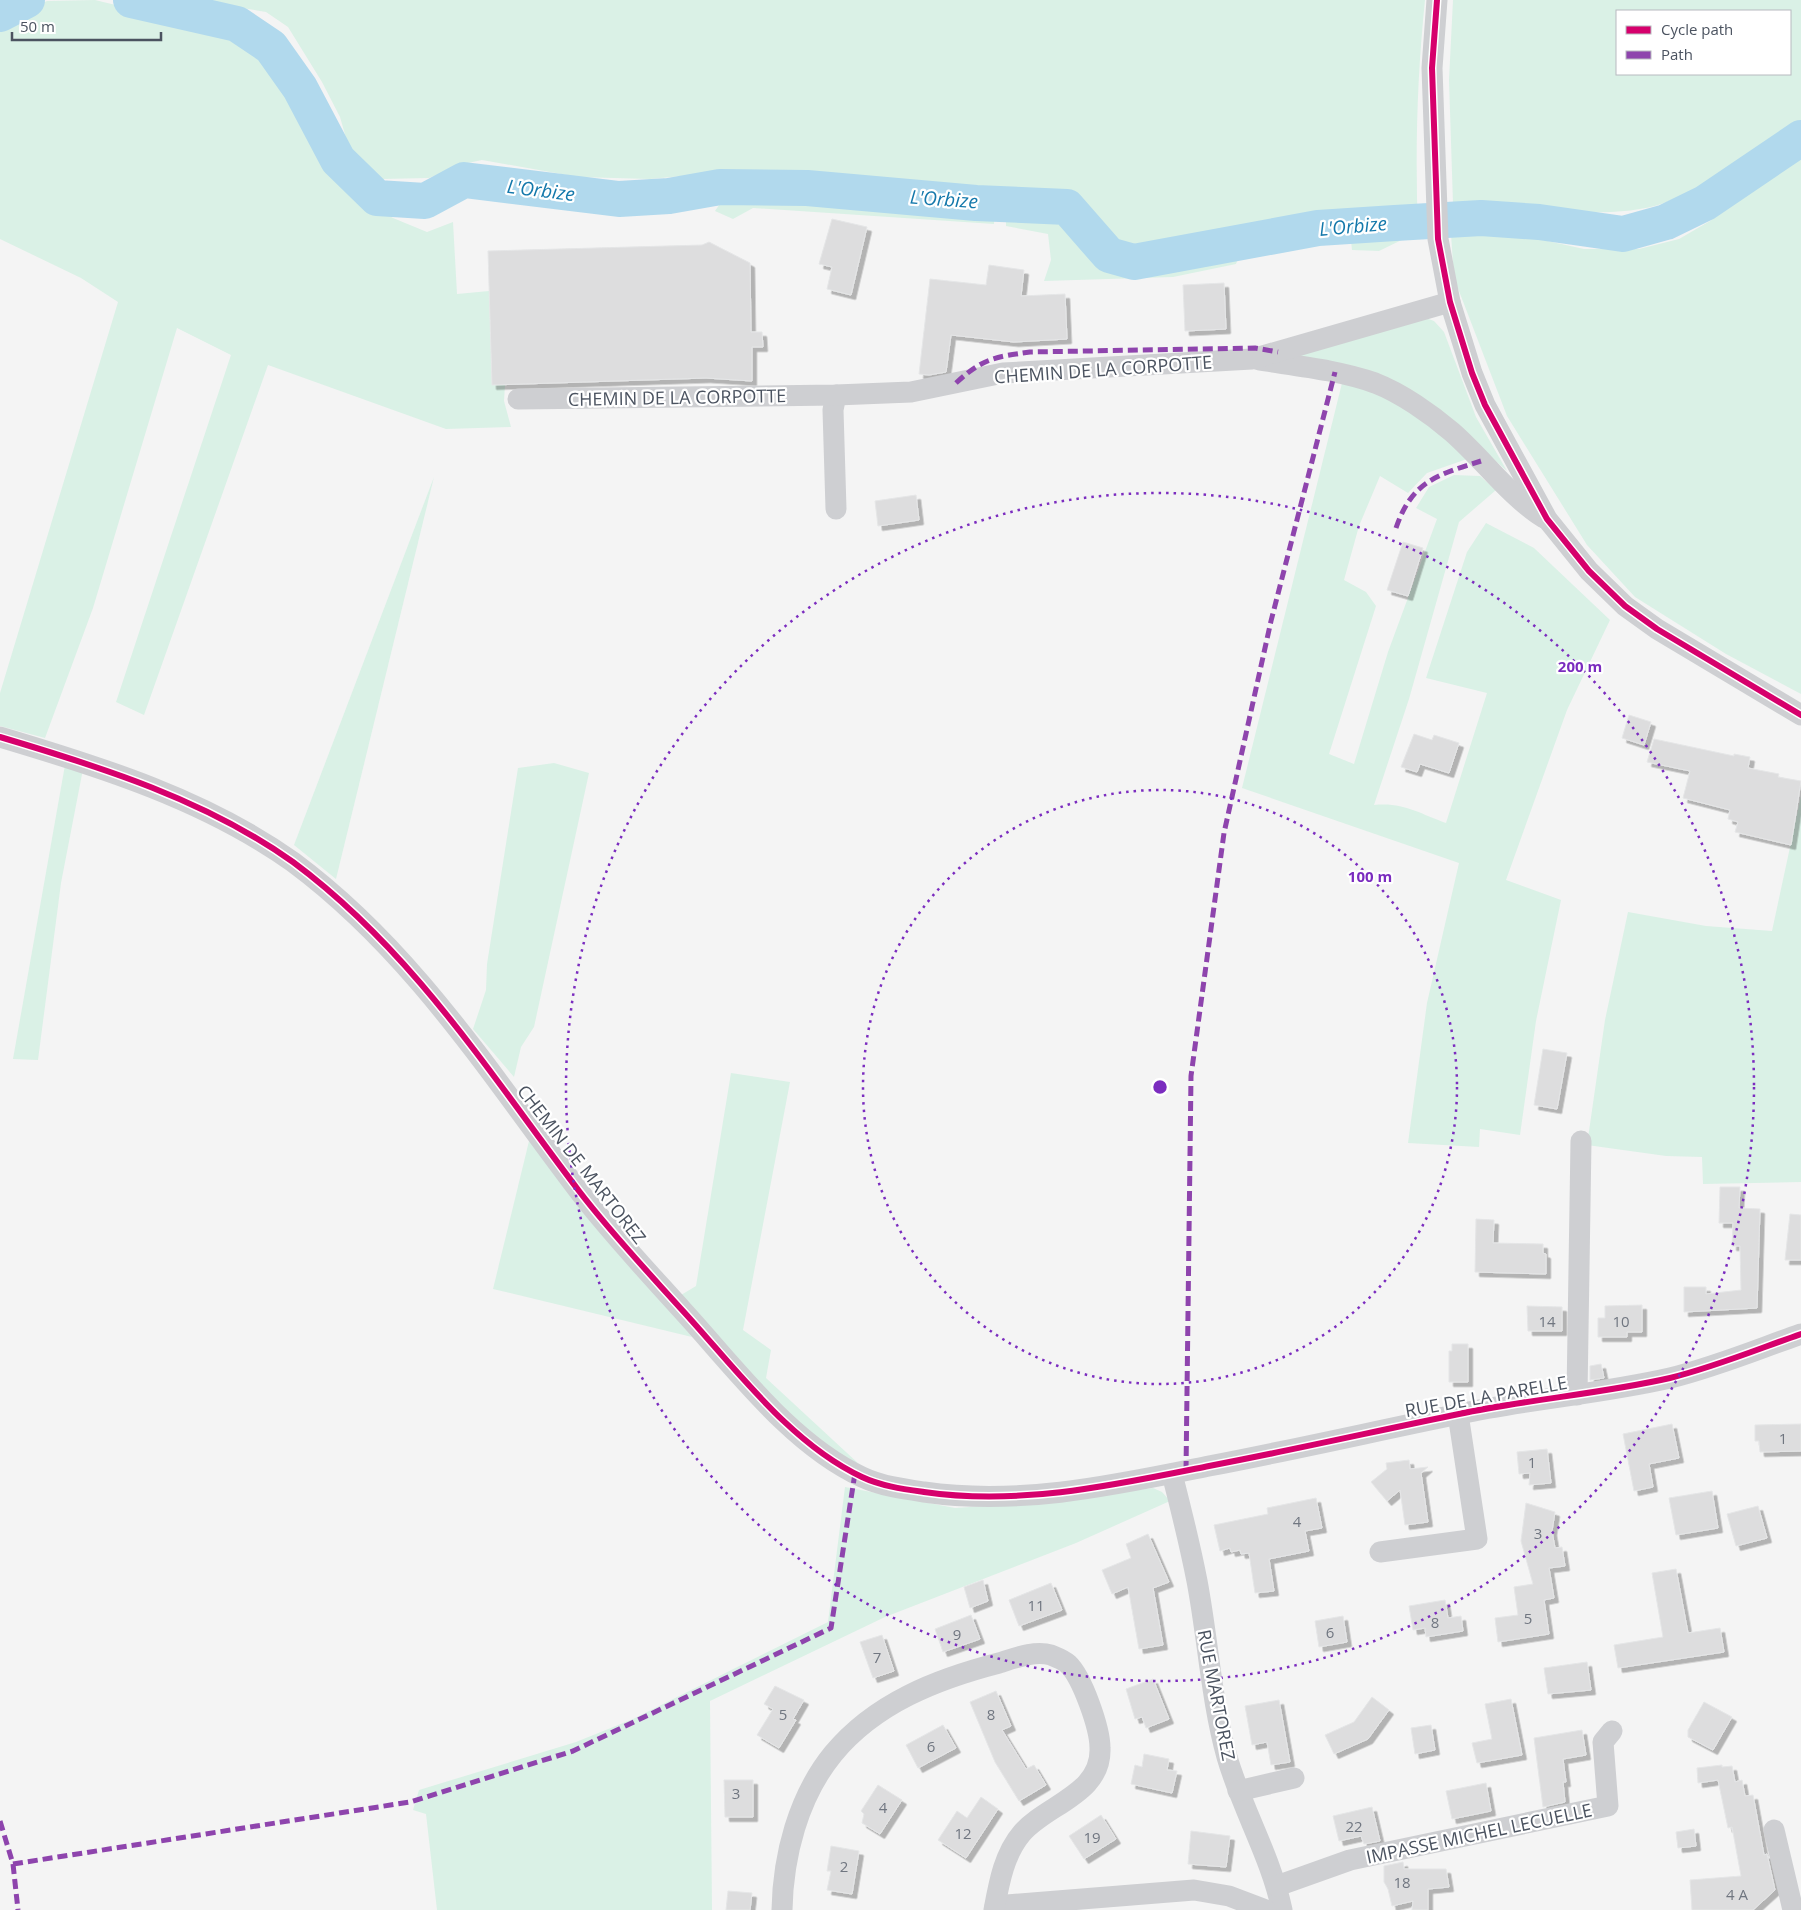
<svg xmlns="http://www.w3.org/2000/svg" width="1801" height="1910" viewBox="0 0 1801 1910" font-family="'Open Sans',sans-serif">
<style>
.green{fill:#daf1e6;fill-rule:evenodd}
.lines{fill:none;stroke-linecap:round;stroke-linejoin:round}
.river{stroke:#b1d9ed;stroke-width:36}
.building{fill:#ddddde;stroke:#e5e6e7;filter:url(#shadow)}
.minor{stroke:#cecfd2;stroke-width:21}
.quiet{stroke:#8e44ad;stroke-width:5;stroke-dasharray:10 5;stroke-linecap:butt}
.cycleway-casing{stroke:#fff;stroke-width:9}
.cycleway{stroke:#d6006c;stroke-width:6}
.ring{fill:none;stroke:#7b2cbf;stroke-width:2.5;stroke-dasharray:2.5 5}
.labels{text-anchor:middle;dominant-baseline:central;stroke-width:4.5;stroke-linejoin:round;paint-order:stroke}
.number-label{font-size:15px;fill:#707680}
.street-label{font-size:18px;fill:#4b5360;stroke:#fff}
.water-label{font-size:19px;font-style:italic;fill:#1378ab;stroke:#fff}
.centre{fill:#7b2cbf;stroke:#fff;stroke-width:2.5}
.ring-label{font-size:15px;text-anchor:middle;font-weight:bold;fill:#7b2cbf;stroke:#fff;stroke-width:4.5;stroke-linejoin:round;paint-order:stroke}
</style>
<defs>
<filter id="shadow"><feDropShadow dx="4.5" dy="4.5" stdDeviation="0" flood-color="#0004"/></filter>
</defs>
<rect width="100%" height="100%" fill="#f4f4f4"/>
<g class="green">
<path d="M95,0L206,27L248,45L266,64L327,167L356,198L393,218L427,232L453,222L457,294L489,291L492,384L505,385L504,401L511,427L446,429L268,365L144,715L116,702L231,355L177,328L93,608L45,738L0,726V693L118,302L81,278L0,239V22L47,1Z"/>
<path d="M194,0H1425C1417,77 1415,154 1418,232L1379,251L1352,250L1349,223L1247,237L1236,264L1173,277L1044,281L1051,260L1048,234L1006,226V196L996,190L994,224L753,208L733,219L715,211L741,173L725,172L650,179L578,177L482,160L463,164L429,178L382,179L350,152L340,117L322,82L288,27L266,12Z"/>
<path d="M1453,0H1801V121C1757,149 1713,184 1664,203C1613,222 1510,207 1453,204L1449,80ZM1617,11H1790V74H1617Z"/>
<path d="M1801,157V694L1726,654L1635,597L1587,545L1507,416L1454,278L1451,234L1525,236L1584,249H1639L1679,239L1710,221Z"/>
<path d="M1423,317L1434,321L1444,332L1476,417L1507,471L1440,412L1288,358Z"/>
<path d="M1342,383L1376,392L1416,415L1470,458L1427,473L1408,493L1380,476L1359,526L1344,580L1366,592L1376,606L1329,754L1354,764L1388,652L1437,519L1416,508L1429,487L1454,475L1480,476L1496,490L1459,522L1409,699L1374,805C1404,802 1420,814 1446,823L1487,693L1426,678L1467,552L1486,523L1534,548L1610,620L1567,710L1506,880L1561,900L1536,1021L1520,1135L1480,1129L1479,1147L1408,1143L1427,1003L1459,863L1242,788Z"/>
<path d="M434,477L336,879L294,845Z"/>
<path d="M554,763L589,773L534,1027L521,1047L514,1077L473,1029L486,990L487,964L518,768Z"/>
<path d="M65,765L83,769L61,883L38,1060L13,1059Z"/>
<path d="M1801,796V1182L1703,1184L1702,1157L1666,1156L1587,1145L1605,1020L1628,912L1706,926L1772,931Z"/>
<path d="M731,1073L790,1082L743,1330L771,1350L766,1378L860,1465L806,1435L681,1295L696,1286Z"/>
<path d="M530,1137L692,1337L493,1289Z"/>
<path d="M845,1487L955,1508L1043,1502L1153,1488L1162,1492L1170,1501L1076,1543L885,1617L710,1701L712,1910H437L426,1814L413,1810L419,1790L576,1742L633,1719L828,1622Z"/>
</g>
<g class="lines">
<g class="river">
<path d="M131,0L237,24L271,47L300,88L338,160L377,198L425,201L464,180L619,199L669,196L720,187L807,188L976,203L1067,207L1109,255L1134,262L1318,228L1395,223L1481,218L1539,222L1623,234L1666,222L1705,203L1801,138"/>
<path d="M0,14L27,0"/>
</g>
</g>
<g class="building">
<path d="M832,219L867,227L851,295L827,289L832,267L819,264Z"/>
<path d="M709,242L750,263L751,332H762L763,347H752V381L706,378L492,385L488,251L702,245Z"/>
<path d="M989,265L1024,270L1021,296L1065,294L1067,339L1014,342L951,335L946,372L929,375L919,374L930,279L986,285Z"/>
<path d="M1224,283L1226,329L1185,331L1183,285Z"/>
<path d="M916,495L919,520L878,526L875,501Z"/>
<path d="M1403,542L1423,548L1408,596L1387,590Z"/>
<path d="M1629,715L1651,722L1644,745L1622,738Z"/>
<path d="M1414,734L1432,740L1434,735L1459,743L1449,773L1420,764L1417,772L1401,767Z"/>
<path d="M1654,739L1734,756V754L1750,757L1748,768L1779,774L1778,777L1801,781L1791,845L1735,832L1738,822L1728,819L1730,810L1683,798L1690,771L1647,762Z"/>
<path d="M1543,1049L1567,1053L1557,1109L1534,1105Z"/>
<path d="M1720,1187H1740L1739,1208L1760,1209L1757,1308L1684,1312V1287H1706V1294L1741,1290L1740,1246H1732L1733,1223H1719Z"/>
<path d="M1790,1214L1801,1215V1260H1785Z"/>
<path d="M1476,1219L1494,1220L1493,1243L1543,1244V1253L1546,1254V1274L1475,1272Z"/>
<path d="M1642,1305V1332H1627V1337H1598V1318H1605V1306Z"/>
<path d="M1527,1306L1562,1307V1331H1528Z"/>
<path d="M1452,1344H1468V1382H1449V1351H1452Z"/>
<path d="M1601,1364L1604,1378L1590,1380V1366Z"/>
<path d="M1672,1424L1679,1458L1649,1464L1653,1487L1634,1491L1623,1434Z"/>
<path d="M1801,1424V1451L1760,1452L1759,1441H1755V1425Z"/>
<path d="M1547,1449L1551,1483L1529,1485L1530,1473L1519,1474L1517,1452Z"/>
<path d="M1409,1460L1410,1469L1428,1467L1421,1473L1428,1522L1405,1525L1400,1490L1387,1501L1371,1482L1387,1469L1386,1463Z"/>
<path d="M1712,1491L1718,1528L1676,1535L1669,1498Z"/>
<path d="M1316,1498L1322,1528L1305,1531L1309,1551L1269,1559L1274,1591L1255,1593L1249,1553L1241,1554L1240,1550L1231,1552L1230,1548L1220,1551L1214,1525L1268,1514L1267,1508Z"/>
<path d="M1526,1503L1555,1512L1552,1531L1555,1548L1562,1547L1565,1566L1549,1568L1554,1598L1544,1600L1549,1634L1498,1642L1495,1618L1518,1615L1514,1587L1533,1584L1521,1541Z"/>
<path d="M1758,1506L1767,1538L1736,1546L1727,1514Z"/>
<path d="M1148,1534L1169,1582L1153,1588L1163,1645L1139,1649L1128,1587L1112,1594L1102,1570L1131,1558L1126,1544Z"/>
<path d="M1676,1569L1688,1633L1720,1628L1724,1652L1618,1668L1614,1645L1663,1637L1652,1573Z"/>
<path d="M983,1580L988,1601L970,1608L964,1587Z"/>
<path d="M1051,1583L1062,1610L1019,1626L1009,1600Z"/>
<path d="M1445,1600L1448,1618L1461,1616L1463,1631L1426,1637L1425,1628L1413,1630L1409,1606Z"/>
<path d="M971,1615L980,1639L943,1652L935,1629Z"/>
<path d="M1343,1616L1347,1642L1319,1647L1315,1621Z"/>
<path d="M882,1635L894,1671L873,1678L860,1642Z"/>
<path d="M1587,1662L1591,1690L1548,1694L1544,1668Z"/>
<path d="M1153,1679L1169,1719L1146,1728L1142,1717L1135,1719L1126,1689Z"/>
<path d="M775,1686L804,1700L793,1719L796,1720L779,1748L757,1735L773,1709L764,1704Z"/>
<path d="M996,1691L1011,1726L1002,1730L1026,1769L1034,1765L1046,1785L1019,1801L995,1762L970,1702Z"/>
<path d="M1372,1697L1389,1710L1368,1739L1334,1754L1325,1735L1354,1722Z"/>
<path d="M1511,1699L1522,1755L1477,1763L1472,1743L1492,1739L1485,1704Z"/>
<path d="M1279,1700L1290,1762L1271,1765L1267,1742L1252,1745L1245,1706Z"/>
<path d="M1704,1702L1732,1717L1713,1750L1688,1737V1730Z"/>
<path d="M943,1725L956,1748L918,1768L906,1745Z"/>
<path d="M1431,1725L1435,1750L1415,1754L1411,1728Z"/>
<path d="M1582,1730L1586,1755L1563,1759L1566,1782H1563L1565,1802L1543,1807L1534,1738Z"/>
<path d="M1144,1754L1169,1759L1167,1770L1177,1771L1172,1793L1131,1784L1135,1765L1142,1767Z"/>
<path d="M1722,1765V1767L1732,1766L1735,1782L1742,1780L1745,1796L1753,1795L1764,1855L1767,1854L1775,1890L1753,1910H1692L1690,1880L1741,1876L1732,1827L1728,1828L1718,1780L1698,1783L1697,1768Z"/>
<path d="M724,1780H753V1817H725Z"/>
<path d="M1486,1783L1491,1811L1452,1819L1446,1791Z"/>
<path d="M878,1785L902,1800L880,1834L862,1823L864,1814L861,1811Z"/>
<path d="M981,1797L998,1809L966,1858L938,1840L957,1811L967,1818Z"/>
<path d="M1372,1807L1380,1841L1364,1844L1361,1836L1339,1841L1333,1816Z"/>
<path d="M1101,1815L1116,1839L1084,1859L1069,1836Z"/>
<path d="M1694,1829L1696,1846L1678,1848L1676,1832Z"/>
<path d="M1191,1831L1230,1836L1226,1867L1188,1864Z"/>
<path d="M831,1846L859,1851L852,1894L827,1890L831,1871H827Z"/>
<path d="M1403,1862L1404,1869H1446L1449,1887L1428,1889V1910H1412L1413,1901L1392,1906L1388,1889L1384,1882V1866Z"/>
<path d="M728,1891L752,1893L750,1910H726Z"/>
</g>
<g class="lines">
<g class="minor">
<path d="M1437,0L1432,68L1438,239L1450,302L1472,373L1485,405L1547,519L1589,571L1625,606L1657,629L1801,715"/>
<path d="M1259,360C1297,366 1338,370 1375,383C1401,393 1431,414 1452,432C1484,460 1508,495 1544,518"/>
<path d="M836,395L833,410L836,509"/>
<path d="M518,399L836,395L911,392L1003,373L1252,359L1450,302"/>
<path d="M0,737C101,767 206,800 293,862C413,951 490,1074 579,1191C611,1233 648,1272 683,1311C736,1369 791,1444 862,1477C881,1486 903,1489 924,1492C1020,1506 1115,1485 1209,1466C1293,1450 1376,1431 1459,1414C1529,1399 1600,1394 1670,1378C1715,1367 1758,1349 1801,1334"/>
<path d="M1577,1395L1581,1141"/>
<path d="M1172,1474C1181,1509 1190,1545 1197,1581C1208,1639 1211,1699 1227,1757C1242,1809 1271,1857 1282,1910"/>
<path d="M1380,1552L1477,1539L1458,1414"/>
<path d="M1238,1791L1294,1778"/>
<path d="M1774,1830L1793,1910"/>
<path d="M1277,1886L1350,1860L1608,1806L1603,1742L1612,1731"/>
<path d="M995,1906L1194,1890L1229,1896L1266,1910"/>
<path d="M782,1910C783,1856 798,1797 833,1754C875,1703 937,1679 999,1663C1015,1658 1035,1650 1051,1655C1056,1657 1064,1660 1068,1664C1082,1677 1100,1728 1100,1748C1102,1794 1047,1804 1022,1833C1004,1854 999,1883 994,1910"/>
</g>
<g class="quiet">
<path d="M956,383C983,358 995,357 1030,352L1255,348L1278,352"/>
<path d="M1396,528C1412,481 1437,475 1481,461"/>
<path d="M1186,1471L1191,1076L1224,833L1271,621L1335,372"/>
<path d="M0,1821L13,1864L18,1910"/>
<path d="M13,1864L410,1802L573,1751L831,1628L855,1473"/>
</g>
<g class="cycleway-casing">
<g id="cycleway">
<path d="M1437,0L1432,68L1438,239L1450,302L1472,373L1485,405L1547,519L1589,571L1625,606L1657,629L1801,715"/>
<path d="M0,737C101,767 206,800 293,862C413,951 490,1074 579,1191C611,1233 648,1272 683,1311C736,1369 791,1444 862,1477C881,1486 903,1489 924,1492C1020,1506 1115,1485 1209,1466C1293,1450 1376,1431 1459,1414C1529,1399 1600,1394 1670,1378C1715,1367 1758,1349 1801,1334"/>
</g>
</g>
<use href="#cycleway" class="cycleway"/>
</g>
<g class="ring">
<circle cx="1160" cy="1087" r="297"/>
<circle cx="1160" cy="1087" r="594"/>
</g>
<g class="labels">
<g class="number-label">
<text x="1547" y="1321">14</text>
<text x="1621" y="1321">10</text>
<text x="1783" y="1438">1</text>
<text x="1532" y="1462">1</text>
<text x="1297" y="1521">4</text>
<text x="1538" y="1533">3</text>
<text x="1036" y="1605">11</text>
<text x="1528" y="1618">5</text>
<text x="1435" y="1622">8</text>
<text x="1330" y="1632">6</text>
<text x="957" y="1634">9</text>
<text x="877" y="1657">7</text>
<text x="783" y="1714">5</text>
<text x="991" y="1714">8</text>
<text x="931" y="1746">6</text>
<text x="736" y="1793">3</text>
<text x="883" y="1807">4</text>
<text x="1354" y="1826">22</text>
<text x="963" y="1833">12</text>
<text x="1092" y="1837">19</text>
<text x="844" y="1866">2</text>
<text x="1402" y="1882">18</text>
<text x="1737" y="1894">4 A</text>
</g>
<g class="street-label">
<text transform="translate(1103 369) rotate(-4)">CHEMIN DE LA CORPOTTE</text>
<text transform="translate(677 397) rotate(-1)">CHEMIN DE LA CORPOTTE</text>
<text transform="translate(582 1164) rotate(52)">CHEMIN DE MARTOREZ</text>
<text transform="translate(1486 1396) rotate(-10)">RUE DE LA PARELLE</text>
<text transform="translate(1217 1695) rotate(79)">RUE MARTOREZ</text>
<text transform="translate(1479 1833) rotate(-12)">IMPASSE MICHEL LECUELLE</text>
</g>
<g class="water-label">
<text transform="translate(541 190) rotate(7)">L'Orbize</text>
<text transform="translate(944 199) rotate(4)">L'Orbize</text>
<text transform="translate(1353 226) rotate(-5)">L'Orbize</text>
</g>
</g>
<circle cx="1160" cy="1087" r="8" class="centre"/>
<g class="ring-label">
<text x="1580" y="672">200 m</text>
<text x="1370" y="882">100 m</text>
</g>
<rect x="1616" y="10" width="175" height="65" fill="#ffffff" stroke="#b7babf"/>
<rect x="1626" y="26" width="25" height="8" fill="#d6006c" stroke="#b7babf"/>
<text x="1661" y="35" font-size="15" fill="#4b5360">Cycle path</text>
<rect x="1626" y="51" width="25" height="8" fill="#8e44ad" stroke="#b7babf"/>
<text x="1661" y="60" font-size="15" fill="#4b5360">Path</text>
<path d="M12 32v8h149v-8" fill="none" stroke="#4b5360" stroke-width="2.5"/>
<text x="20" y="32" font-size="15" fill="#4b5360" stroke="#ffffff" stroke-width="4" paint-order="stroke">50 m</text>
</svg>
